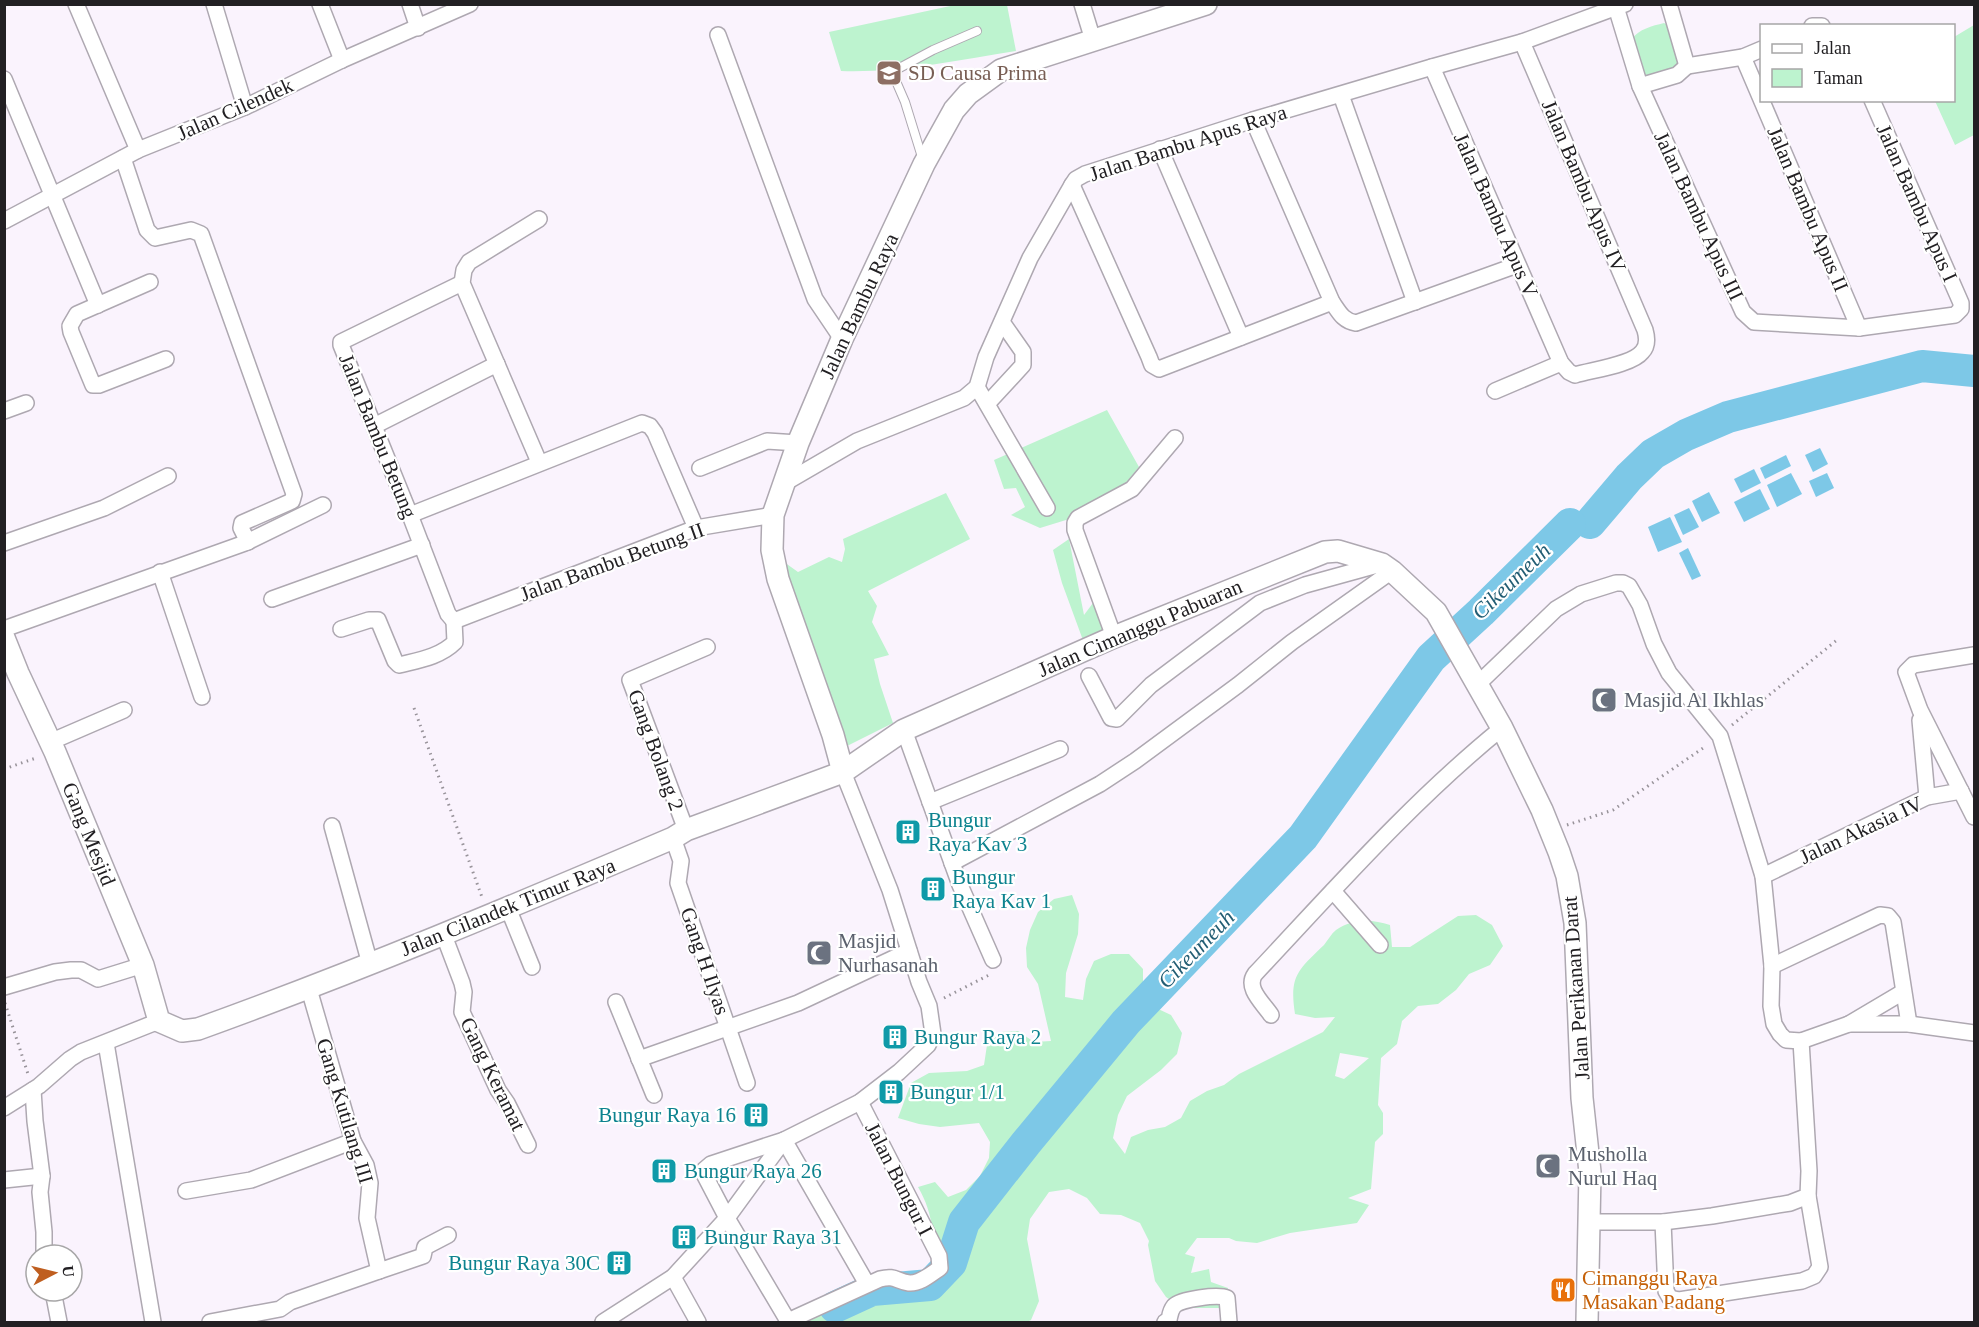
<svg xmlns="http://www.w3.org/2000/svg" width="1979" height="1327" viewBox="0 0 1979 1327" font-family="'Times New Roman',serif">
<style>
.green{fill:#bdf3cf;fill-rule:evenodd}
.water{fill:#7dc8e7}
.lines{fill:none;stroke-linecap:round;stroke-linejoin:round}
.river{stroke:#7dc8e7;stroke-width:32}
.lane-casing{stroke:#aea8b1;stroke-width:10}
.street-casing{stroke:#aea8b1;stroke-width:18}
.secondary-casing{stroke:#aea8b1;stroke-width:24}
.path{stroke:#98939a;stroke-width:3;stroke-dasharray:1.5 4.5;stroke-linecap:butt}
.lane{stroke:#fff;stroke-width:8}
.street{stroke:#fff;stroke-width:15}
.secondary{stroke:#fff;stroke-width:21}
.labels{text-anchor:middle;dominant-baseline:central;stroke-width:4.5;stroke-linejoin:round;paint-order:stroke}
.education-label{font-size:21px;fill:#785e54;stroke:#fff;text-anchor:start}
.street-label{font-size:21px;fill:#222023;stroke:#fff}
.worship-label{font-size:21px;fill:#5b616d;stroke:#fff;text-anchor:start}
.culture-label{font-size:21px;fill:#0d838f;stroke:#fff;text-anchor:start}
.food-label{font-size:21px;fill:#c56008;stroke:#fff;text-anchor:start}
.water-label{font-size:22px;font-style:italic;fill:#235e74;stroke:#fff}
</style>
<rect width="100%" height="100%" fill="#faf3fd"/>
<g class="green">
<path d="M955,5H1007L1016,51C958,60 900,73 841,71L829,32Z"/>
<path d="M1664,23L1669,26L1682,63L1673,72L1647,79L1632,39C1639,29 1652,26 1664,23Z"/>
<path d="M1974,25V135L1955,145L1935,101L1954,100V37Z"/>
<path d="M1107,410L1139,467L1105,508L1040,528L1011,515L1025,507L1016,488L1004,489L994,460Z"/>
<path d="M946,493L970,539L868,591L877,606L872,622L889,655L874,659L880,684L893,723L847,746L770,552L798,572L829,557L842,562L845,549L843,539Z"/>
<path d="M1069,539L1084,615L1096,599L1109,634L1084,643L1062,583L1053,550Z"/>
<path d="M1072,895L1079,914L1078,934L1066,973L1065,997L1083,1000L1086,979L1094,961L1111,954H1129L1143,969V990L1154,1007L1171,1015L1182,1033L1177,1054L1161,1070L1127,1096L1118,1115L1113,1138L1125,1154L1131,1137L1148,1130L1165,1127L1181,1118L1190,1101L1207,1091L1224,1085L1239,1074L1323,1032L1335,1017L1315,1018L1295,1014C1289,976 1298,970 1324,945C1328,940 1331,934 1336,930C1353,918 1372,919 1390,925L1392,947H1410L1458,916L1476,915L1492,925L1503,946L1490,965L1469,974L1456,990L1438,1004L1418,1006L1402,1021L1397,1044L1381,1058L1378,1105L1383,1113V1134L1375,1142L1371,1189L1348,1198L1369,1205L1357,1223L1290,1233L1257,1243L1236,1241L1229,1238H1197L1185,1254L1195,1257L1191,1273L1209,1269L1211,1282L1228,1288L1223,1308H1182L1166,1297L1155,1281L1148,1245L1149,1241L1140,1223L1121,1215L1100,1214L1087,1198L1069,1189L1049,1192L1030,1219L1027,1239L1039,1301L1031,1320L1027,1322H801L869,1287L935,1275C934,1242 935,1216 918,1187L935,1182L948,1197L966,1190L980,1176L989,1158L990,1142L979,1123L940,1127L919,1124L898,1118L911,1083L929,1073L967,1071L984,1065L987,1045L1001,1032L1018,1031L1034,1042L1051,1041L1038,984L1027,967L1026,948L1030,930L1038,912L1054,899ZM1340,1053L1369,1058L1344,1079L1335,1076Z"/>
</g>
<g class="water">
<path d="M1820,448L1828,464L1813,472L1805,455Z"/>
<path d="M1786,455L1791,466L1765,479L1760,468Z"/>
<path d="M1754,469L1761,483L1741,493L1734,479Z"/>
<path d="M1791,473L1802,494L1777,507L1767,485Z"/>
<path d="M1827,473L1834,488L1816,497L1809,481Z"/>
<path d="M1760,489L1770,509L1744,522L1734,502Z"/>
<path d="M1709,492L1720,513L1702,522L1692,501Z"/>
<path d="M1689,508L1699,527L1683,535L1674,515Z"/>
<path d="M1670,517L1682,542L1658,552L1648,527Z"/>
<path d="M1688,548L1701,576L1692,580L1679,553Z"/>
</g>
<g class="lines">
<g class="river">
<path d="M1590,523L1629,477L1653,454L1686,435L1728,417L1922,366L1974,371"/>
<path d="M835,1307L872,1290L930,1285L951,1263L964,1222L1026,1143L1126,1022L1303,837L1431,658L1481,612L1570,524"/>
</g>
<g class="lane-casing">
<path id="lane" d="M922,157L905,102L892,72L933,50L977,31"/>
</g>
<g class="street-casing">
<g id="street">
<path d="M76,4L138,150"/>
<path d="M214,4L245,107"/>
<path d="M320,4L342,60"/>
<path d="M410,4L418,28"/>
<path d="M1082,4L1093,40"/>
<path d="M1669,4L1687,66L1743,57L1762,49"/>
<path d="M1616,7L1640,86L1743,312L1754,322L1859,328L1955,315L1961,309V303L1872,100"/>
<path d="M1812,26H1822"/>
<path d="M718,35L815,299L842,339"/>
<path d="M1743,57L1859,328"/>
<path d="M1432,67L1561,363L1569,372L1575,375C1591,370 1632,365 1642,352C1648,346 1647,337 1645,330L1522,42"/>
<path d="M4,79L98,305"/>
<path d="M1640,86L1677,75L1687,66"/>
<path d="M1341,95L1415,302"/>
<path d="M1253,120L1332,302C1339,312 1343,321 1356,323L1517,265"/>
<path d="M1160,149L1241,337"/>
<path d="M123,158L147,230L155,238L191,230L201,234L294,494L292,501L242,523L241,528L248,542"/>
<path d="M1072,185L1149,357L1152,365L1159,369L1332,302"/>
<path d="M539,219L469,262L464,270L462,283L539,462"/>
<path d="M4,221L138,150L245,107L342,60L470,4"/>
<path d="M150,282L77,314L70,326L71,332L93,385H99L166,359"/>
<path d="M977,387L1047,508"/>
<path d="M1495,391L1561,363"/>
<path d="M988,403L1023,365V352L1002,322"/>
<path d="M4,411L26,403"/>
<path d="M374,426L497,364"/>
<path d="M700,468L767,441L798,443"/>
<path d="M783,484L857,441L964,398L977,387L986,357L1030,258L1072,185L1076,179L1085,174L1253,120L1432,67L1522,42L1625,4"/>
<path d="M410,515L642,423L650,426L655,433L696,528"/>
<path d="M4,543L104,508L168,476"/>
<path d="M160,572L202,697"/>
<path d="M272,599L422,545"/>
<path d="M454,621L448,614L410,515L341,345V342L462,283"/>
<path d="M454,621L696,528L773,515"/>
<path d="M4,629L245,543L323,505"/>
<path d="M341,629L369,620H378L395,661L399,665C419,660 440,657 455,642L454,621"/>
<path d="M1114,637L1075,530V523L1078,518L1132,489L1175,438"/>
<path d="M1974,655L1913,665L1906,672L1920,710L1974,817"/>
<path d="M1089,676L1111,718L1117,719L1151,685L1260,603L1305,585L1381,564"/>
<path d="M1478,684L1556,609L1581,594L1616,583H1623L1629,586L1640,605L1654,644L1669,673L1720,736L1763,876L1772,966L1771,1006L1774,1024L1780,1034L1786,1040L1801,1041L1849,1024H1909L1974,1033"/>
<path d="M1920,720L1927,797"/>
<path d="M904,730L960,885L993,960"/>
<path d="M50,742L124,710"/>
<path d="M930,802L1060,749"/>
<path d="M332,826L370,964"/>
<path d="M686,830L630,680L707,647"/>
<path d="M673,838L681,861L678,883L747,1083"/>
<path d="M952,863L1100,784L1135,761L1238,685L1292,642L1392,571"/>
<path d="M1763,876L1927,797L1961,791"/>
<path d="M1333,891L1380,945"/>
<path d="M508,908L532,967"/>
<path d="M443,933L462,983L464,992L462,1012L498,1090L507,1103L528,1145"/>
<path d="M1772,966L1880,915L1888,916L1893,922L1909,1024"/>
<path d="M4,987L55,972L71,970H81L98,979L143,965"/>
<path d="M616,1002L654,1095"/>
<path d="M1271,1015C1263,1003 1245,988 1255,974C1334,890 1412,801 1502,728"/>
<path d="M1849,1024L1903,992"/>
<path d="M106,1043L153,1322"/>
<path d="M639,1059L798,1003L909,951"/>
<path d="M33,1090L35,1121L42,1176L40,1192L44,1232V1255"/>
<path d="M860,1102L939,1256L940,1268C931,1274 920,1284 909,1283C896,1281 895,1275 880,1279L788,1321L727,1218L704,1174V1170L711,1164L784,1140L867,1284"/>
<path d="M4,1108L39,1086L70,1059L81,1052L159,1021"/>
<path d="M4,1180L42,1176"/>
<path d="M186,1191L251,1180L353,1141"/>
<path d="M1589,1222H1663L1712,1216L1790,1203L1808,1196L1809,1171L1801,1041"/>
<path d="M1663,1222L1666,1291L1670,1298L1679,1300L1802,1281L1814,1276L1820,1267L1808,1196"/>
<path d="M379,1271L423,1256L425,1247L448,1235"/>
<path d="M673,1277L698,1322"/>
<path d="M53,1291L59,1322"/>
<path d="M210,1322L280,1309L290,1302L379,1271L367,1218L370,1183L366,1165L353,1141L309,989"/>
<path d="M603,1322L673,1277L727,1218L784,1140L860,1102L899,1072L928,1045L933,1034L929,1006L919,982L890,890L843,772"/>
<path d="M1165,1322L1169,1320C1170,1315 1170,1311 1174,1306C1181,1299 1218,1294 1227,1298L1229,1322"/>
</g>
</g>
<g class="secondary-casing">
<g id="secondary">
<path d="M4,638L18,673L55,752L143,965L159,1021L182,1031L198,1029C359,971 516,905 673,838L686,830L843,772L904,730L1114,637L1325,552L1338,551L1382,564L1392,571L1436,612L1502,728L1542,810L1559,852L1567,876L1575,923L1582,1098L1590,1172L1587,1322"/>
<path d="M843,772L833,735L778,579L772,550L773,515L798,443L842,339L924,164L954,110L968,94L1001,70L1206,4"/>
</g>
</g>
<g class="path">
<path d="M414,708L483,900"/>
<path d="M1732,725L1837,640"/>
<path d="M4,769L36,758"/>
<path d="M1567,825L1613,810L1706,746"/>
<path d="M944,998L989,975"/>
<path d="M5,1003L28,1074"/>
</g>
<use href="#lane" class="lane"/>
<use href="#street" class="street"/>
<use href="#secondary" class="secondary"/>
</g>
<defs>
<g id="school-square" transform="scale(1.35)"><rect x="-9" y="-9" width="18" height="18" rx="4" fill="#8d6e63" stroke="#fff"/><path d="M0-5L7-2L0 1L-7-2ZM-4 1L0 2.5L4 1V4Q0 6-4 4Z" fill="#fff"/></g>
<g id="mosque-square" transform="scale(1.35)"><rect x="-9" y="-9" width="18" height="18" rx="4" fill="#6b7280" stroke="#fff"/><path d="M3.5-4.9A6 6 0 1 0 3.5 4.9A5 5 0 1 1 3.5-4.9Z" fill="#fff"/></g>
<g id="building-square" transform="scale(1.35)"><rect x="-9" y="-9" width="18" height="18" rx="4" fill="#0f9aa8" stroke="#fff"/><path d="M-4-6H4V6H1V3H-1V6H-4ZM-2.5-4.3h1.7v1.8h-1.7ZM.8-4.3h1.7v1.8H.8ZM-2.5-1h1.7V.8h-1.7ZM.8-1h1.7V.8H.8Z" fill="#fff"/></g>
<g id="restaurant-square" transform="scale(1.35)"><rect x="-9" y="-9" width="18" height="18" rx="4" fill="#e8710a" stroke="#fff"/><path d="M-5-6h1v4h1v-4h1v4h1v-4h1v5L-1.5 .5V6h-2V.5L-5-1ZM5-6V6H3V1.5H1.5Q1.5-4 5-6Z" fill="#fff"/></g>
</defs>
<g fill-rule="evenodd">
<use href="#school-square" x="889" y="73"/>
<use href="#mosque-square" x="1604" y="700"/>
<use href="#building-square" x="908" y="832"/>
<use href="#building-square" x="933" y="889"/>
<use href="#mosque-square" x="819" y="953"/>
<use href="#building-square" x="895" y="1037"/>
<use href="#building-square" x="891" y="1092"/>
<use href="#building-square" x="756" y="1115"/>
<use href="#mosque-square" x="1548" y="1166"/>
<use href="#building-square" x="664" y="1171"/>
<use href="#building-square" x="684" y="1237"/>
<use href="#building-square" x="619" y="1263"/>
<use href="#restaurant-square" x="1563" y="1290"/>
</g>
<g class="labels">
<g class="education-label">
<text x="908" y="73">SD Causa Prima</text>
</g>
<g class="street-label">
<text transform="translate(235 109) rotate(-24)">Jalan Cilendek</text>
<text transform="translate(1188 143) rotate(-18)">Jalan Bambu Apus Raya</text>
<text transform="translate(1584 186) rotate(67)">Jalan Bambu Apus IV</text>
<text transform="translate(1917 203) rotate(66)">Jalan Bambu Apus I</text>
<text transform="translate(1808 209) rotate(67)">Jalan Bambu Apus II</text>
<text transform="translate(1496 215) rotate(66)">Jalan Bambu Apus V</text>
<text transform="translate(1699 216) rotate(65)">Jalan Bambu Apus III</text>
<text transform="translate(859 306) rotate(-65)">Jalan Bambu Raya</text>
<text transform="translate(378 436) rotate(68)">Jalan Bambu Betung</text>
<text transform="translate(612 562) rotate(-20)">Jalan Bambu Betung II</text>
<text transform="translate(1140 628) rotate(-23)">Jalan Cimanggu Pabuaran</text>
<text transform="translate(656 750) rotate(70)">Gang Bolang 2</text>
<text transform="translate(1861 830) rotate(-25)">Jalan Akasia IV</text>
<text transform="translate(89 834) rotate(68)">Gang Mesjid</text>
<text transform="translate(508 907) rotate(-22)">Jalan Cilandek Timur Raya</text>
<text transform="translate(705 961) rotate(71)">Gang H Ilyas</text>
<text transform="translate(1576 988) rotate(-94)">Jalan Perikanan Darat</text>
<text transform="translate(493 1074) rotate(64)">Gang Keramat</text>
<text transform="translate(345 1111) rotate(73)">Gang Kutilang III</text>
<text transform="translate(899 1179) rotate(63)">Jalan Bungur I</text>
</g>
<g class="worship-label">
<text x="1624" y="700">Masjid Al Ikhlas</text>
<text x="838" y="941">Masjid<tspan x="838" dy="24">Nurhasanah</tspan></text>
<text x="1568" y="1154">Musholla<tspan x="1568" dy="24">Nurul Haq</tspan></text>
</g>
<g class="culture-label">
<text x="928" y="820">Bungur<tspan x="928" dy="24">Raya Kav 3</tspan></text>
<text x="952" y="877">Bungur<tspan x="952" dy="24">Raya Kav 1</tspan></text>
<text x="914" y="1037">Bungur Raya 2</text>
<text x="910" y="1092">Bungur 1/1</text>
<text x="736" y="1115" text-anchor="end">Bungur Raya 16</text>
<text x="684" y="1171">Bungur Raya 26</text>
<text x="704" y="1237">Bungur Raya 31</text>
<text x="600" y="1263" text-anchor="end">Bungur Raya 30C</text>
</g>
<g class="food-label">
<text x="1582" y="1278">Cimanggu Raya<tspan x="1582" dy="24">Masakan Padang</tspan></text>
</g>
<g class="water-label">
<text transform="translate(1511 581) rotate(-44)">Cikeumeuh</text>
<text transform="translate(1196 949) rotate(-46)">Cikeumeuh</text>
</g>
</g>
<rect width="1979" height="1327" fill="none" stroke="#222023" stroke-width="12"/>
<rect x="1760" y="24" width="195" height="78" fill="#ffffff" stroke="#a7a6a7" stroke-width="1.5"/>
<rect x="1772" y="44" width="30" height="9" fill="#ffffff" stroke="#a7a6a7" stroke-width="1.5"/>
<text x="1814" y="54" font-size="18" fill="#222023">Jalan</text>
<rect x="1772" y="69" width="30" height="18" fill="#bdf3cf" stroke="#a7a6a7" stroke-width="1.5"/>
<text x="1814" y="84" font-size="18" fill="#222023">Taman</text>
<g transform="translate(54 1273) rotate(83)"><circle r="28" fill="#ffffff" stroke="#a7a6a7" stroke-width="1.5"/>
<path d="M0-4.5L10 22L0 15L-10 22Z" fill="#bf5e1f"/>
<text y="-9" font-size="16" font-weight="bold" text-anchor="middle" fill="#222023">U</text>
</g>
</svg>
